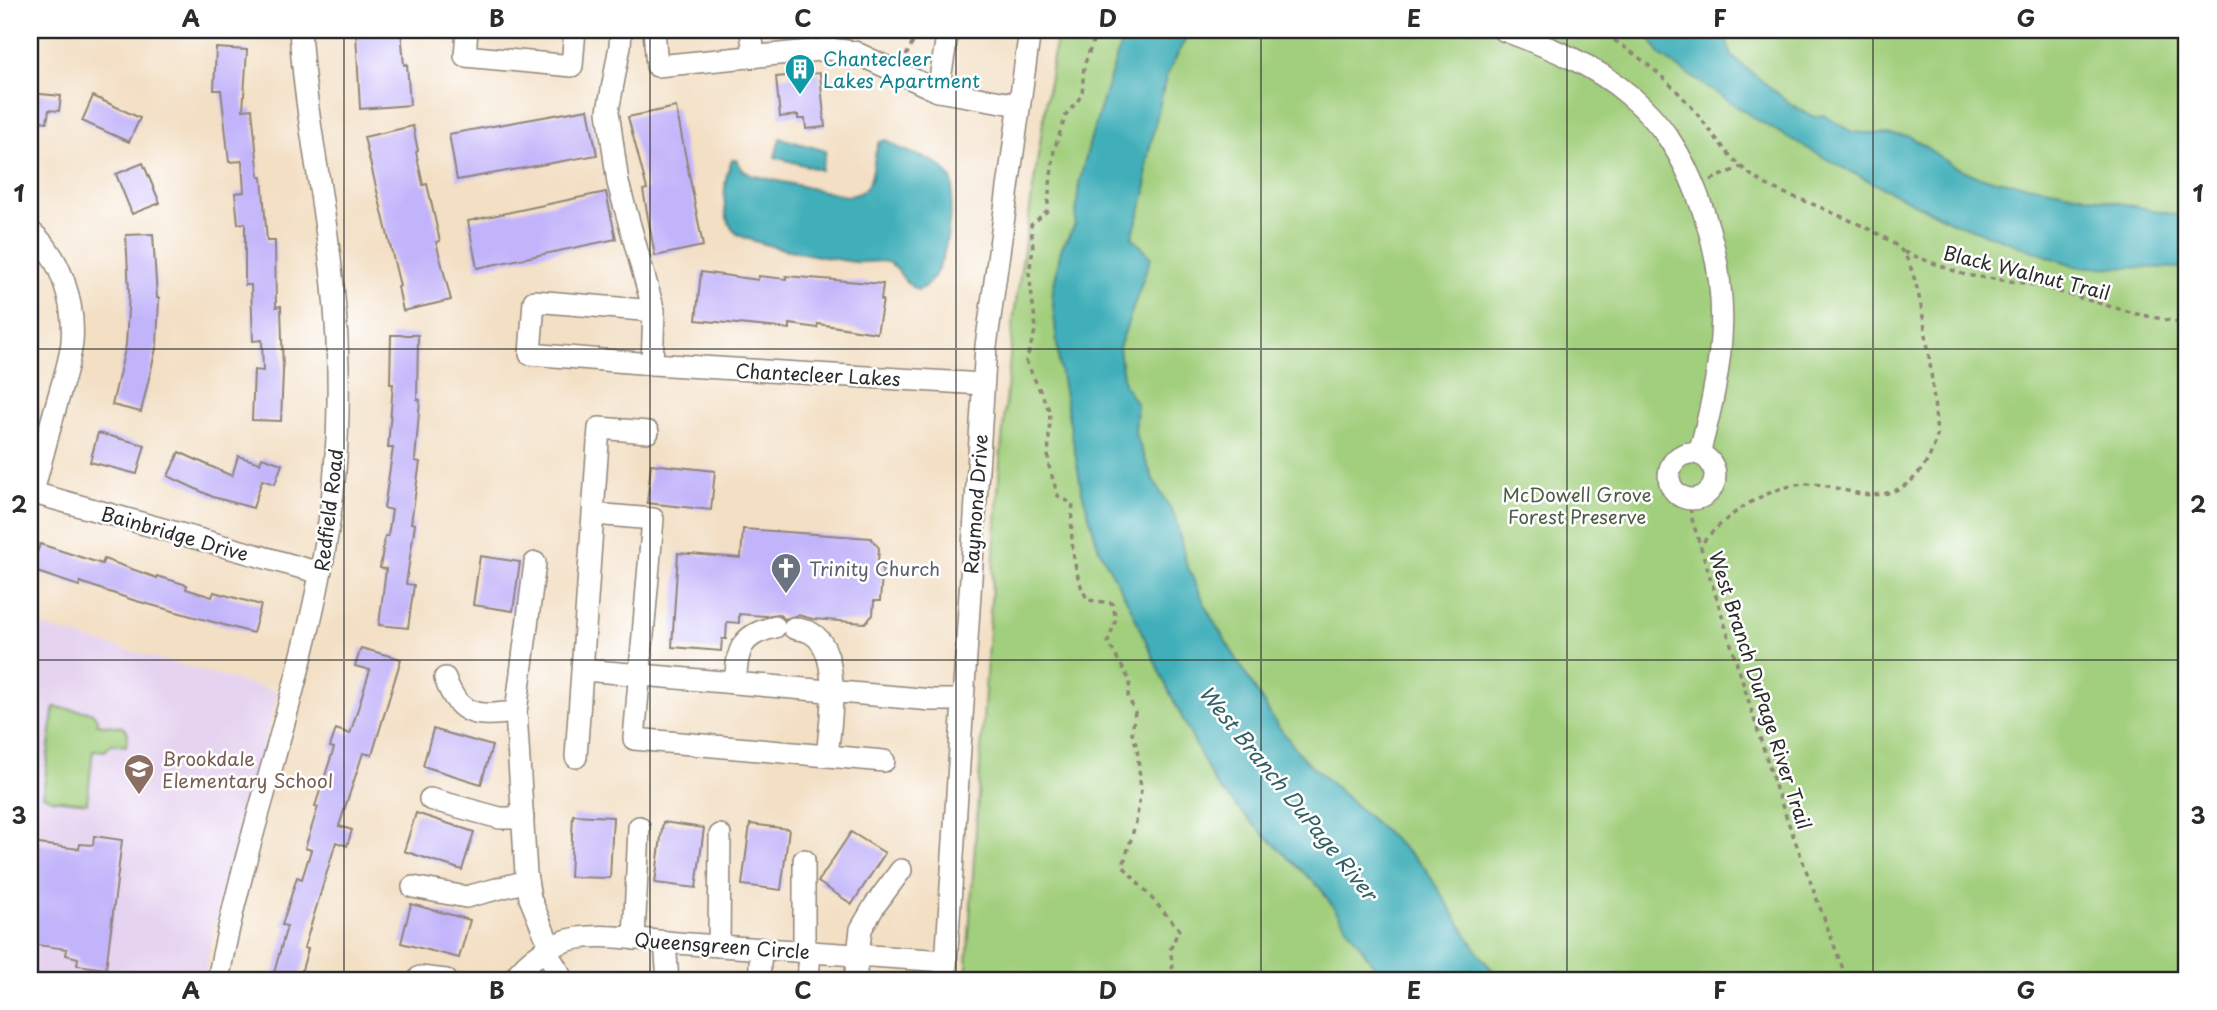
<svg xmlns="http://www.w3.org/2000/svg" width="2217" height="1010" viewBox="0 0 2217 1010" font-family="'Playpen Sans',sans-serif">
<style>
.built{fill:#e6d3f0}
.green{fill:#a2cf7d;stroke:#667d54;stroke-width:2}
.water{fill:#3fafb9;stroke:#356d72;stroke-width:2}
.building{fill:#c2b4fa}
.lines{fill:none;stroke-linecap:round;stroke-linejoin:round}
.minor-casing{stroke:#8f8578;stroke-width:24}
.path{stroke:#8f8578;stroke-width:3.5;stroke-dasharray:5 5;stroke-linecap:butt}
.minor{stroke:#fff;stroke-width:21}
.grid{fill:none;stroke:#2b2b2b;stroke-width:2;stroke-opacity:0.55}
.labels{text-anchor:middle;dominant-baseline:central;stroke-width:5;stroke-linejoin:round;paint-order:stroke}
.culture-label{font-size:19px;fill:#0d838f;stroke:#fff;text-anchor:start}
.street-label{font-size:19px;fill:#2b2b2b;stroke:#fff}
.park-label{font-size:19px;fill:#4f5c44;stroke:#fff}
.worship-label{font-size:19px;fill:#5b616d;stroke:#fff;text-anchor:start}
.education-label{font-size:19px;fill:#785e54;stroke:#fff;text-anchor:start}
.water-label{font-size:21px;font-style:italic;fill:#336064;stroke:#fff}
.neatline{fill:none;stroke:#2b2b2b;stroke-width:2.5}
.grid-label{font-size:23px;text-anchor:middle;font-weight:bold;fill:#2b2b2b}
</style>
<rect width="100%" height="100%" fill="#fff"/>
<filter id="ink" filterUnits="userSpaceOnUse"><feTurbulence type="fractalNoise" baseFrequency=".0143" numOctaves="2"/><feDisplacementMap in="SourceGraphic" scale="14" xChannelSelector="R" yChannelSelector="G"/><feConvolveMatrix kernelMatrix="1 2 1 2 8 2 1 2 1" color-interpolation-filters="sRGB"/></filter>
<filter id="wash" filterUnits="userSpaceOnUse"><feTurbulence type="fractalNoise" baseFrequency=".00686" numOctaves="4" result="noise"/><feDisplacementMap in="SourceGraphic" scale="28" xChannelSelector="R" yChannelSelector="G"/><feGaussianBlur stdDeviation="1.57" result="paint"/><feColorMatrix in="noise" values="0 0 0 0 0 0 0 0 0 0 0 0 0 0 0 0 0 1.4 0 .05"/><feComposite in="paint" operator="in"/></filter>
<g filter="url(#wash)">
<rect width="100%" height="100%" fill="#f3dfc4"/>
<path class="built" d="M30,623L278,692L220,900L203,980H30Z"/>
<g class="green">
<path d="M1057,30H2187V980H966L1000,462L1014,315Z"/>
<path d="M54,707L91,712L97,718V724L123,727L128,732L126,746L111,744L105,751L93,750L87,803L51,799L43,795Z"/>
</g>
<g class="water">
<path d="M1125,30H1190L1166,77L1147,160L1146,192L1132,237L1151,257L1119,348L1124,384L1137,405L1135,433L1153,479L1175,517L1187,566L1211,617L1275,722L1303,758L1424,867L1481,957L1501,980H1384L1320,888L1255,826L1215,784L1162,677L1131,608L1099,549L1082,492L1059,363L1052,295L1061,249L1075,225L1079,184L1090,141Z"/>
<path d="M1644,30H1724L1731,56L1792,105L1814,117L1823,115L1853,132L1909,136L1954,166L1979,177L2056,190L2187,217V268L2078,267L1950,221L1845,169L1757,120L1661,56Z"/>
<path d="M780,138L826,151L821,170L775,157Z"/>
<path d="M886,140C892,143 896,147 902,149C923,159 943,159 953,184C950,212 949,279 918,290C902,284 898,264 887,262C880,260 864,263 855,262C833,259 749,245 735,232C720,217 723,178 732,160H736L743,170L751,175L846,196C880,194 869,164 879,142Z"/>
</g>
<g id="blocks">
<g class="building">
<path d="M360,30H401L404,65L407,64L410,105L360,109L356,33H360Z"/>
<path d="M216,48L247,50L243,110L252,109L259,177H262L267,241H275L276,307L281,306L283,372L281,421L252,420L254,370L263,371L262,340L253,341L251,285H245V223L238,224L235,193L244,192L242,161L229,162L221,90H214Z"/>
<path d="M820,73L825,127L806,129L805,119H798V115L780,117L776,77Z"/>
<path d="M30,93L61,96L59,111L49,110L47,122L30,120Z"/>
<path d="M93,96L140,118L129,142L82,121Z"/>
<path d="M676,107L703,246L655,256L643,190L647,189L628,117Z"/>
<path d="M588,109L597,155L457,180L449,134Z"/>
<path d="M413,126L418,151L416,152L423,185L427,184L440,241L436,242L451,300L403,311L398,287L400,286L364,137Z"/>
<path d="M143,163L160,203L132,214L116,174Z"/>
<path d="M606,192L616,239L477,268L468,221Z"/>
<path d="M153,234L157,298H159L157,344L141,412L112,405L126,345L129,291L126,235Z"/>
<path d="M701,272L758,280L759,276L786,279V276L883,284L881,300H883L877,333L818,324L817,328L790,324V329L696,320Z"/>
<path d="M391,335H418L417,399L420,400L415,461L420,462L411,523L415,524L406,584L414,585L408,628L379,625L386,569L380,568L385,536H388L392,510L384,508L393,448H388L393,384H390Z"/>
<path d="M98,433L145,445L137,474L90,462Z"/>
<path d="M179,452L232,476L238,456L260,463L262,457L282,464L275,484L262,480L253,508L213,497L168,476Z"/>
<path d="M651,464L715,471L711,510L647,503Z"/>
<path d="M743,529L871,538L879,548L878,562H883L880,601H874L873,615L865,623L813,619L798,615L785,619L778,614L765,616L739,614V623L727,622L726,639H722L721,651L672,647L678,553L741,558Z"/>
<path d="M40,544L102,564L104,559L157,578V576L187,585L186,589L212,597L214,592L261,605L253,633L133,600L80,582L79,586L31,570Z"/>
<path d="M480,556L520,562L513,611L473,605Z"/>
<path d="M361,648L401,659L372,755L363,753L339,826L352,830L347,846L336,842L304,948L308,949L299,980H272L287,926L282,925L297,877L302,879L311,850L305,848L318,807L315,806L334,748L330,747L336,729L350,734L370,670L355,666Z"/>
<path d="M433,729L492,746L481,784L423,766Z"/>
<path d="M416,813L474,832L462,870L404,851Z"/>
<path d="M573,815L613,817L610,878L570,877Z"/>
<path d="M663,822L704,828L696,888L655,883Z"/>
<path d="M750,824L789,829L781,890L742,885Z"/>
<path d="M851,832L885,853L852,904L818,882Z"/>
<path d="M94,836L122,840L106,969L77,965L78,958L66,955L67,949L30,944V843L79,849L80,844L93,845Z"/>
<path d="M411,904L470,920L459,958L401,943Z"/>
</g>
</g>
</g>
<g filter="url(#ink)">
<use href="#blocks" fill-opacity="0" stroke="#8f8578" stroke-width="2"/>
<g class="lines">
<g class="minor-casing">
<g id="minor">
<path d="M467,30L465,56L572,66L575,30"/>
<path d="M621,30L620,46L608,111L618,183L654,311L652,364L983,384"/>
<path d="M654,30L657,66L830,49L854,52L938,91L1019,105"/>
<path d="M751,30L754,57"/>
<path d="M1503,30C1548,47 1592,63 1629,95C1662,122 1682,155 1697,194C1734,289 1725,359 1699,454"/>
<path d="M938,91L948,30"/>
<path d="M30,231C61,255 75,304 72,342C70,361 63,381 58,399C49,430 41,461 33,492"/>
<path d="M652,364L530,354L534,301L654,311"/>
<circle cx="1692" cy="476" r="23"/>
<path d="M30,492L320,573"/>
<path d="M594,514L653,519L634,739L884,761"/>
<path d="M535,563L516,712L526,874L530,898L550,947"/>
<path d="M794,628C799,630 806,630 811,633C843,651 830,726 827,756"/>
<path d="M584,670L932,700H962"/>
<path d="M445,678C459,719 479,716 516,712"/>
<path d="M735,683C738,650 739,635 775,627"/>
<path d="M576,757L599,428L648,432"/>
<path d="M430,799L500,818H523"/>
<path d="M413,887L466,897L527,881"/>
<path d="M634,939L639,827"/>
<path d="M665,943L668,980"/>
<path d="M719,946L720,835"/>
<path d="M545,950L564,980"/>
<path d="M804,952V860"/>
<path d="M420,977L446,980"/>
<path d="M218,980C250,809 320,646 335,471C340,410 339,347 333,286C325,200 305,116 300,30"/>
<path d="M513,980C528,959 552,942 578,938C615,933 653,942 690,944C775,950 861,955 946,961"/>
<path d="M759,980L761,949"/>
<path d="M808,980L810,952"/>
<path d="M855,980L861,929L875,905L901,870"/>
<path d="M945,980L986,346L1030,30"/>
</g>
</g>
<g class="path">
<path d="M1097,30L1084,66L1082,95L1066,115L1054,150L1047,211L1031,225L1033,248L1029,273L1036,328L1026,361L1050,412L1048,463L1058,496L1073,504C1069,531 1073,577 1088,600L1112,603L1116,619L1108,642L1130,681L1128,696L1135,712L1132,733L1137,747L1141,790L1136,822L1123,866L1179,929L1170,950L1173,965L1169,980"/>
<path d="M1597,30C1634,51 1666,77 1694,110C1711,131 1725,153 1746,171C1769,191 1799,197 1826,210C1847,219 1885,234 1901,250C1924,275 1934,398 1937,436C1927,475 1899,502 1856,493C1841,490 1826,484 1809,484C1770,484 1724,515 1700,546"/>
<path d="M906,56L919,30"/>
<path d="M1711,180L1741,167"/>
<path d="M1904,252L1965,275L2031,284L2137,314L2187,324"/>
<path d="M1690,498L1691,516L1777,792L1847,980"/>
</g>
<use href="#minor" class="minor"/>
</g>
</g>
<path class="grid" d="M344,30V980M650,30V980M956,30V980M1261,30V980M1567,30V980M1873,30V980M30,349H2187M30,660H2187"/>
<defs>
<g id="building-pin" transform="scale(1.575)"><path d="M0 17L-7.5 6A9.5 9.5 0 1 1 7.5 6Z" fill="#0f9aa8" stroke="#fff"/><path d="M-4-6H4V6H1V3H-1V6H-4ZM-2.5-4.3h1.7v1.8h-1.7ZM.8-4.3h1.7v1.8H.8ZM-2.5-1h1.7V.8h-1.7ZM.8-1h1.7V.8H.8Z" fill="#fff"/></g>
<g id="church-pin" transform="scale(1.575)"><path d="M0 17L-7.5 6A9.5 9.5 0 1 1 7.5 6Z" fill="#6b7280" stroke="#fff"/><path d="M-1.2-6h2.4v3.5h3.3v2.4h-3.3V6h-2.4V-.1h-3.3v-2.4h3.3Z" fill="#fff"/></g>
<g id="school-pin" transform="scale(1.575)"><path d="M0 17L-7.5 6A9.5 9.5 0 1 1 7.5 6Z" fill="#8d6e63" stroke="#fff"/><path d="M0-5L7-2L0 1L-7-2ZM-4 1L0 2.5L4 1V4Q0 6-4 4Z" fill="#fff"/></g>
</defs>
<g fill-rule="evenodd">
<use href="#building-pin" x="800" y="69"/>
<use href="#church-pin" x="786" y="568"/>
<use href="#school-pin" x="139" y="769"/>
</g>
<g class="labels">
<g class="culture-label">
<text x="823" y="58">Chantecleer<tspan x="823" dy="22">Lakes Apartment</tspan></text>
</g>
<g class="street-label">
<text transform="translate(2027 272) rotate(14)">Black Walnut Trail</text>
<text transform="translate(818 374) rotate(3)">Chantecleer Lakes</text>
<text transform="translate(975 504) rotate(-86)">Raymond Drive</text>
<text transform="translate(328 510) rotate(-83)">Redfield Road</text>
<text transform="translate(175 533) rotate(16)">Bainbridge Drive</text>
<text transform="translate(1761 690) rotate(72)">West Branch DuPage River Trail</text>
<text transform="translate(722 945) rotate(4)">Queensgreen Circle</text>
</g>
<g class="park-label">
<text x="1577" y="494">McDowell Grove<tspan x="1577" dy="22">Forest Preserve</tspan></text>
</g>
<g class="worship-label">
<text x="809" y="568">Trinity Church</text>
</g>
<g class="education-label">
<text x="162" y="758">Brookdale<tspan x="162" dy="22">Elementary School</tspan></text>
</g>
<g class="water-label">
<text transform="translate(1289 792) rotate(51)">West Branch DuPage River</text>
</g>
</g>
<rect width="2217" height="1010" fill="none" stroke="#fff" stroke-width="77"/>
<rect x="38" y="38" width="2140" height="934" class="neatline"/>
<g class="grid-label">
<text x="191" y="27">A</text>
<text x="497" y="27">B</text>
<text x="803" y="27">C</text>
<text x="1108" y="27">D</text>
<text x="1414" y="27">E</text>
<text x="1720" y="27">F</text>
<text x="2026" y="27">G</text>
<text x="19" y="202">1</text>
<text x="2198" y="202">1</text>
<text x="19" y="513">2</text>
<text x="2198" y="513">2</text>
<text x="19" y="824">3</text>
<text x="2198" y="824">3</text>
<text x="191" y="999">A</text>
<text x="497" y="999">B</text>
<text x="803" y="999">C</text>
<text x="1108" y="999">D</text>
<text x="1414" y="999">E</text>
<text x="1720" y="999">F</text>
<text x="2026" y="999">G</text>
</g>
</svg>
